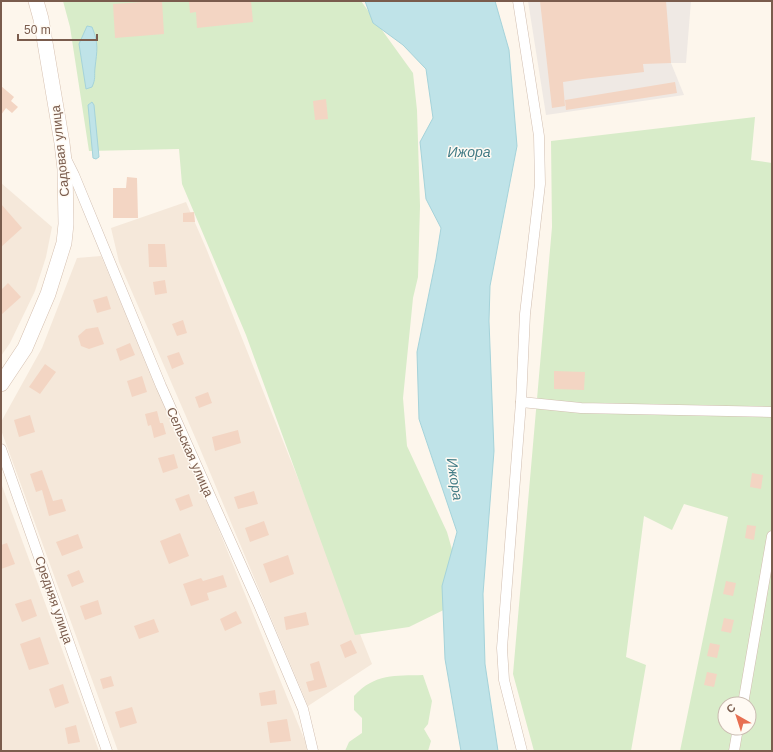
<svg xmlns="http://www.w3.org/2000/svg" width="773" height="752" viewBox="0 0 773 752" font-family="Arial,sans-serif">
<style>
.residential{fill:#f5e8da}
.industrial{fill:#efe9e4}
.green{fill:#d8ecc9;fill-rule:evenodd}
.water{fill:#bfe3e8;stroke:#a5d3da}
.building{fill:#f3d5c3}
.lines{fill:none;stroke-linecap:round;stroke-linejoin:round}
.minor-casing{stroke:#d1beb0;stroke-width:11}
.secondary-casing{stroke:#d6c0b0;stroke-width:16}
.minor{stroke:#fff;stroke-width:10}
.secondary{stroke:#fff;stroke-width:15}
.labels{text-anchor:middle;dominant-baseline:central;stroke-width:3;stroke-linejoin:round;paint-order:stroke}
.street-label{font-size:13px;fill:#7a5c4d;stroke:#fffaf3}
.water-label{font-size:14px;font-style:italic;fill:#437c86;stroke:#fffaf3}
</style>
<rect width="100%" height="100%" fill="#fdf6ec"/>
<g class="residential">
<path d="M1,183L52,227L46,257L35,291L10,343L1,356Z"/>
<path d="M186,202L206,248L372,664L308,706L198,444L119,262L111,228Z"/>
<path d="M101,256L214,518L305,741L307,751H118L1,430V422L42,348L77,258Z"/>
<path d="M1,483L70,671L99,751H1Z"/>
</g>
<path class="industrial" d="M528,1H691L686,63H671L684,95L546,115Z"/>
<g class="green">
<path d="M63,1H361L413,73L417,110L420,206L418,277L413,298L403,398L407,446L447,532L466,599L409,627L355,635L246,335L182,184L179,149L89,151L70,27Z"/>
<path d="M755,117L751,160L772,163V751H680L728,517L684,504L672,530L644,516L626,657L646,665L631,751H534L513,674L552,227L551,141ZM725,704H749V728H725Z"/>
<path d="M423,675L432,701L428,724L424,729L431,741L428,751H345L349,742L362,733V718L354,710V696C375,673 395,676 423,675Z"/>
</g>
<g class="water">
<path d="M365,1H495L509,50L517,146L490,286L489,321L494,451L483,594L485,664L498,751H461L445,659L442,586L457,532L419,419L417,352L436,259L441,228L426,199L420,142L433,118L426,69L403,45L373,23Z"/>
<path d="M87,26L92,27C99,44 97,50 95,68C94,77 96,78 92,87L86,89L79,44Z"/>
<path d="M92,102L94,105L99,157L96,159L93,158L88,105Z"/>
</g>
<g class="building">
<path d="M157,1H162L164,34L115,38L113,4Z"/>
<path d="M189,1H251L253,22L197,28L196,12L190,13Z"/>
<path d="M540,1H666L671,63L643,64L644,72L583,79L563,82L565,106L552,108Z"/>
<path d="M675,82L677,93L566,110L565,100Z"/>
<path d="M1,86L14,97L11,101L18,107L12,113L6,108L1,115Z"/>
<path d="M326,99L328,119L315,120L313,101Z"/>
<path d="M127,177L137,178L138,218H113V188H126Z"/>
<path d="M1,204L22,228L1,247Z"/>
<path d="M194,212L195,222H183V213Z"/>
<path d="M148,244H165L167,267H149Z"/>
<path d="M165,280L167,293L155,295L153,282Z"/>
<path d="M8,283L21,297L1,315V290Z"/>
<path d="M107,296L111,309L97,313L93,300Z"/>
<path d="M183,320L187,333L177,336L172,324Z"/>
<path d="M98,327L104,344L89,349L81,346L78,336L86,329Z"/>
<path d="M130,343L135,355L120,361L116,349Z"/>
<path d="M179,352L184,364L172,369L167,356Z"/>
<path d="M45,364L56,372L40,394L29,387Z"/>
<path d="M554,371L585,372L584,390L554,389Z"/>
<path d="M142,376L147,392L132,397L127,381Z"/>
<path d="M208,392L212,403L199,408L195,397Z"/>
<path d="M157,411L160,423H163L166,434L154,438L151,425L148,426L145,414Z"/>
<path d="M30,415L35,432L19,437L14,420Z"/>
<path d="M238,430L241,443L215,451L212,437Z"/>
<path d="M174,454L178,468L163,473L158,458Z"/>
<path d="M42,470L53,501L62,499L66,511L49,516L42,490L36,492L30,474Z"/>
<path d="M752,473L763,475L761,489L750,487Z"/>
<path d="M254,491L258,504L238,509L234,497Z"/>
<path d="M189,494L193,506L180,511L175,499Z"/>
<path d="M264,521L269,535L250,542L245,528Z"/>
<path d="M747,525L756,526L754,540L745,538Z"/>
<path d="M180,533L189,556L169,564L160,541Z"/>
<path d="M78,534L83,548L62,556L56,542Z"/>
<path d="M7,543L15,564L1,569V545Z"/>
<path d="M288,555L294,574L270,583L263,564Z"/>
<path d="M79,570L84,582L72,587L67,575Z"/>
<path d="M223,575L227,587L207,593L209,600L191,606L183,584L201,578L203,581Z"/>
<path d="M726,581L736,583L733,596L723,594Z"/>
<path d="M31,599L37,616L22,622L15,604Z"/>
<path d="M98,600L102,614L85,620L80,606Z"/>
<path d="M236,611L242,623L225,631L220,619Z"/>
<path d="M306,612L309,625L286,630L284,617Z"/>
<path d="M724,618L734,620L731,633L721,631Z"/>
<path d="M154,619L159,632L139,639L134,626Z"/>
<path d="M40,637L49,664L29,670L20,644Z"/>
<path d="M351,640L357,653L345,658L340,645Z"/>
<path d="M710,643L720,645L717,658L707,656Z"/>
<path d="M319,661L327,687L309,692L306,682L314,680L310,664Z"/>
<path d="M707,672L717,674L714,687L704,685Z"/>
<path d="M111,676L114,686L103,689L100,679Z"/>
<path d="M63,684L69,703L55,708L49,689Z"/>
<path d="M275,690L277,704L261,706L259,693Z"/>
<path d="M132,707L137,723L120,728L115,712Z"/>
<path d="M287,719L291,741L270,743L267,722Z"/>
<path d="M76,725L80,742L68,744L65,728Z"/>
</g>
<g class="lines">
<g class="minor-casing">
<g id="minor">
<path d="M518,1L539,136L540,184L525,314L521,402L502,648L504,680L522,751"/>
<path d="M67,161L74,175L161,386L259,605L303,709L313,751"/>
<path d="M521,402L581,408L772,412"/>
<path d="M1,449L107,751"/>
<path d="M743,704L772,536"/>
<path d="M734,751L738,728"/>
</g>
</g>
<g class="secondary-casing">
<path id="secondary" d="M1,384L25,348L48,294L64,243L66,224L65,169L62,143L41,19L36,1"/>
</g>
<use href="#minor" class="minor"/>
<use href="#secondary" class="secondary"/>
</g>
<g class="labels">
<g class="street-label">
<text transform="translate(60 151) rotate(-96)">Садовая улица</text>
<text transform="translate(190 452) rotate(66)">Сельская улица</text>
<text transform="translate(54 600) rotate(71)">Средняя улица</text>
</g>
<g class="water-label">
<text x="469" y="152">Ижора</text>
<text transform="translate(455 479) rotate(81)">Ижора</text>
</g>
</g>
<rect width="773" height="752" fill="none" stroke="#7a5c4d" stroke-width="4"/>
<g transform="translate(737 716) rotate(321)"><circle r="19" fill="#fffaf3" stroke="#cabbb1"/>
<path d="M0-3L7 15L0 10L-7 15Z" fill="#e76f51"/>
<text y="-6" font-size="11" font-weight="bold" text-anchor="middle" fill="#7a5c4d">С</text>
</g>
<path d="M18 34v6h79v-6" fill="none" stroke="#7a5c4d" stroke-width="2"/>
<text x="24" y="34" font-size="12" fill="#7a5c4d" stroke="#fffaf3" stroke-width="3" paint-order="stroke">50 m</text>
</svg>
